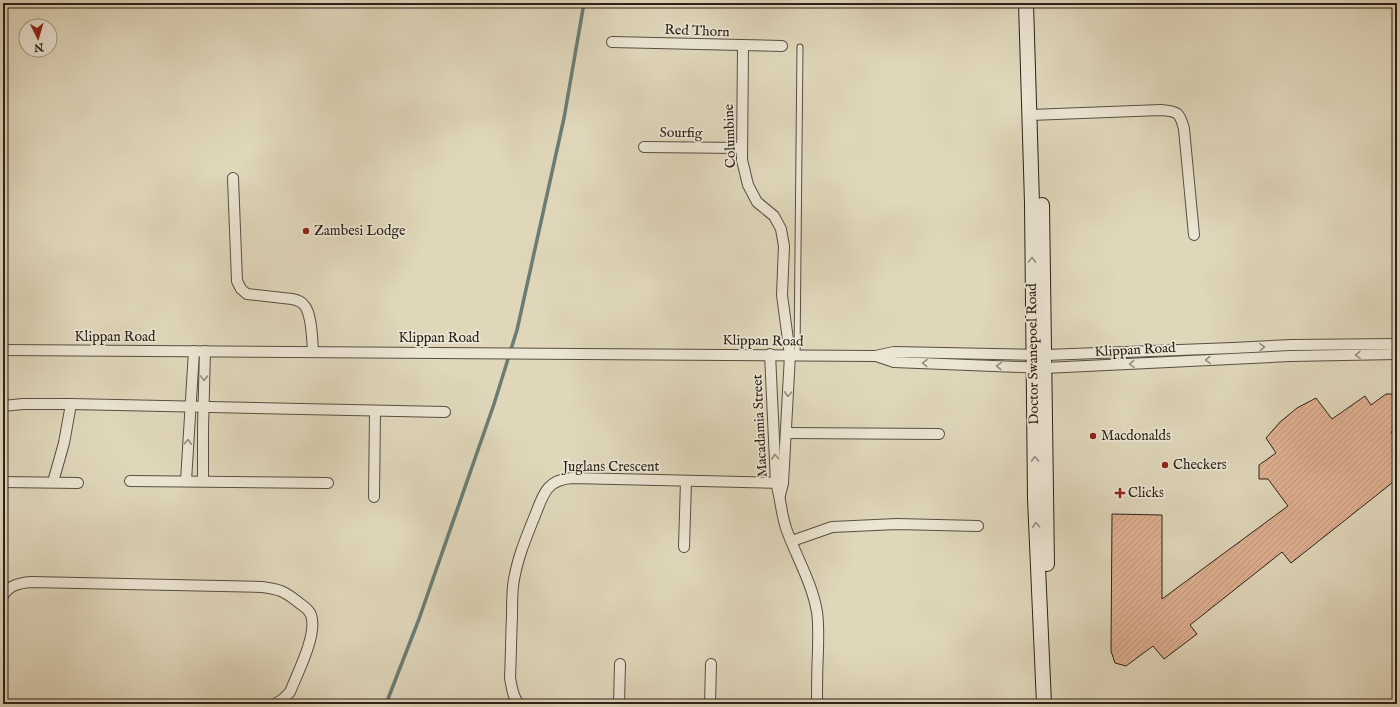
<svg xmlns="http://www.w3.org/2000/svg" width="1400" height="707" viewBox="0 0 1400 707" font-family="'IM FELL English',serif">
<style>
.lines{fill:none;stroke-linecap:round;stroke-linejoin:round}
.stream{stroke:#6a7d75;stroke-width:3.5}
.building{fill:url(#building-hatch);stroke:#2c211a}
.service-casing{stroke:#594e42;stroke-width:7}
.minor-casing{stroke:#594e42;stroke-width:12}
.secondary-casing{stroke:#2c211a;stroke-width:16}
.service{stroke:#ebe5d3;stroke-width:5}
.minor{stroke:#ebe5d3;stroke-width:10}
.secondary{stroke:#ebe5d3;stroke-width:14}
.oneway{stroke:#958d80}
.poi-dot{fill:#8f2418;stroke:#ebe5d3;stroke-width:1.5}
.labels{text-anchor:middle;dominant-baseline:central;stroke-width:3.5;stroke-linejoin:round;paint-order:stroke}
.street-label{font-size:14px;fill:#2c211a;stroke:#ebe5d3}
.poi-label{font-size:14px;fill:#2c211a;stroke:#ebe5d3;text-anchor:start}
</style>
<defs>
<pattern id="building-hatch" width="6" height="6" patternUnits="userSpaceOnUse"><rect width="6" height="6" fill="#e0b192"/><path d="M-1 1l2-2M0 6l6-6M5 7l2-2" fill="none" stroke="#c0987d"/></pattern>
</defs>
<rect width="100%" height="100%" fill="#e0d7bb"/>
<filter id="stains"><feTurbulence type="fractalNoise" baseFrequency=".005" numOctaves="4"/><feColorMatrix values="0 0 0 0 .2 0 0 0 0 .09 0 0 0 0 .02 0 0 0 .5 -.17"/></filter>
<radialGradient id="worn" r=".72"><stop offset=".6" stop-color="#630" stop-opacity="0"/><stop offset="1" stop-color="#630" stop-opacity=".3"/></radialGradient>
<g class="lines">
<path class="stream" d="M386,704L419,619L494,404L517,330L564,118L584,3"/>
</g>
<path class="building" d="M1386,394H1397V427L1391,432L1397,439V479L1291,563L1282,552L1190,625L1197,634L1164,659L1153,646L1126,666L1115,663L1111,651L1112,514L1162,515V599L1288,506L1268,479H1259V465L1276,453L1266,438L1280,422L1297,408L1316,398L1332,419L1365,396L1371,405Z"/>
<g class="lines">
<g class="service-casing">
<path id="service" d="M797,355L800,47"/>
</g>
<g class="minor-casing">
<g id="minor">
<path d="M612,42L782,46"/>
<path d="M743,46L742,160L748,185L757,202L774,216L781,229L784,246L782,295L790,355L783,483L780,495"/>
<path d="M1030,115L1161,110C1178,111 1180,113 1184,129L1194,235"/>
<path d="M644,147L742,148"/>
<path d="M233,178L237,281L241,289L247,294L292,299C297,300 301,301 304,305C312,314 312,339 313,351"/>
<path d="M3,350L875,356L894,352L1045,355L1233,348L1292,345L1397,344"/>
<path d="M770,354L776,483C781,499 781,515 787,531C797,558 812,583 817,612C819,625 818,639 818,652C817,669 817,687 817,704"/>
<path d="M876,356L894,362L1045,368L1290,356L1397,354"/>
<path d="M3,406L23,404H71L445,412"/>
<path d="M786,433L939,434"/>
<path d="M130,481L328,483"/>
<path d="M186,481L194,351"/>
<path d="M203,481V428L205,351"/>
<path d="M3,482L78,483"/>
<path d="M53,482L64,443L71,404"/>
<path d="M374,497L375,411"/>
<path d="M792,541L832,527L897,524L978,526"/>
<path d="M684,547L686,481"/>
<path d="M3,596C9,585 19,583 31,582L262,587C279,589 284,591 298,602C303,606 309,609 311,615C318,634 297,674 290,692L283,699L275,704"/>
<path d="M519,704C512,696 512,687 510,678C511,657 511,637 512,616C512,606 512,596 513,586C516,562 525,540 534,518C543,496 545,480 572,478L783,483"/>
<path d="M619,704L620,664"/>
<path d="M710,704L711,664"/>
</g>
</g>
<g class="secondary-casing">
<g id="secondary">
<path d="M1026,3L1032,203L1035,498L1044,704"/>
<path d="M1042,205L1047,564"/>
</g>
</g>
<use href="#service" class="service"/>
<use href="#minor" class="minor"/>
<use href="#secondary" class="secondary"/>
</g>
<defs><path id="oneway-chevron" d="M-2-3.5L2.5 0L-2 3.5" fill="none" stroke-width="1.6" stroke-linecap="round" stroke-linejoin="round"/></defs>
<g class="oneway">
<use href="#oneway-chevron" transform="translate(1032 260) rotate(-90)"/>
<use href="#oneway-chevron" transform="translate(1262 347) rotate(-3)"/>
<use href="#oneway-chevron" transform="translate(1358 355) rotate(179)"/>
<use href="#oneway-chevron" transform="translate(1208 360) rotate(177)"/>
<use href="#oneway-chevron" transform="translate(925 363) rotate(-177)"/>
<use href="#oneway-chevron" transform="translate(1132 364) rotate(177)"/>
<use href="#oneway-chevron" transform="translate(999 366) rotate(-178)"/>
<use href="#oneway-chevron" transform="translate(204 378) rotate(92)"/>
<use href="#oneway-chevron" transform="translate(788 394) rotate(93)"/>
<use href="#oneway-chevron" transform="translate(188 442) rotate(-87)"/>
<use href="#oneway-chevron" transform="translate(775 457) rotate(-93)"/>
<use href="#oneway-chevron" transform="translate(1035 459) rotate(-91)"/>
<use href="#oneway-chevron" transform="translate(1036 525) rotate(-93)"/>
</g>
<g class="poi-dot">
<circle cx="306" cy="231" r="4"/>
<circle cx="1093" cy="436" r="4"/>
<circle cx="1165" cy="465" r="4"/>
<path d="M1118 487h4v4h4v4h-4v4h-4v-4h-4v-4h4z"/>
</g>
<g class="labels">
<g class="street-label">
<text transform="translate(697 31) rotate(2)">Red Thorn</text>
<text transform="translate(681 133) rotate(1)">Sourfig</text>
<text transform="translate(730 136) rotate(-92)">Columbine</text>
<text x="115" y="337">Klippan Road</text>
<text x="439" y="338">Klippan Road</text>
<text transform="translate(763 341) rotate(1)">Klippan Road</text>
<text transform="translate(1135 350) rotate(-3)">Klippan Road</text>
<text transform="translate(1033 354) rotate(-91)">Doctor Swanepoel Road</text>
<text transform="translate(760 426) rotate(-93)">Macadamia Street</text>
<text x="611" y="467">Juglans Crescent</text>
</g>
<g class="poi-label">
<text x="314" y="231">Zambesi Lodge</text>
<text x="1101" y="436">Macdonalds</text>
<text x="1173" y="465">Checkers</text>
<text x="1128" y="493">Clicks</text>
</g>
</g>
<rect width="1400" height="707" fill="none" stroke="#e0d7bb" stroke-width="16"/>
<rect x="4" y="4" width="1392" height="699" fill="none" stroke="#2c211a" stroke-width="2"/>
<rect x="8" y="8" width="1384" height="691" fill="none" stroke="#2c211a"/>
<g transform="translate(38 38) rotate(175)"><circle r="19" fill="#ebe5d3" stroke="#9f9789"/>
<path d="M0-3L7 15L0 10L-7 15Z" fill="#8f2418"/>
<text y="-6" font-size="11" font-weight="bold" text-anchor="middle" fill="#2c211a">N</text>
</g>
<rect width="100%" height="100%" filter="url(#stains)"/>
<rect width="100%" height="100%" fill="url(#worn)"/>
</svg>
